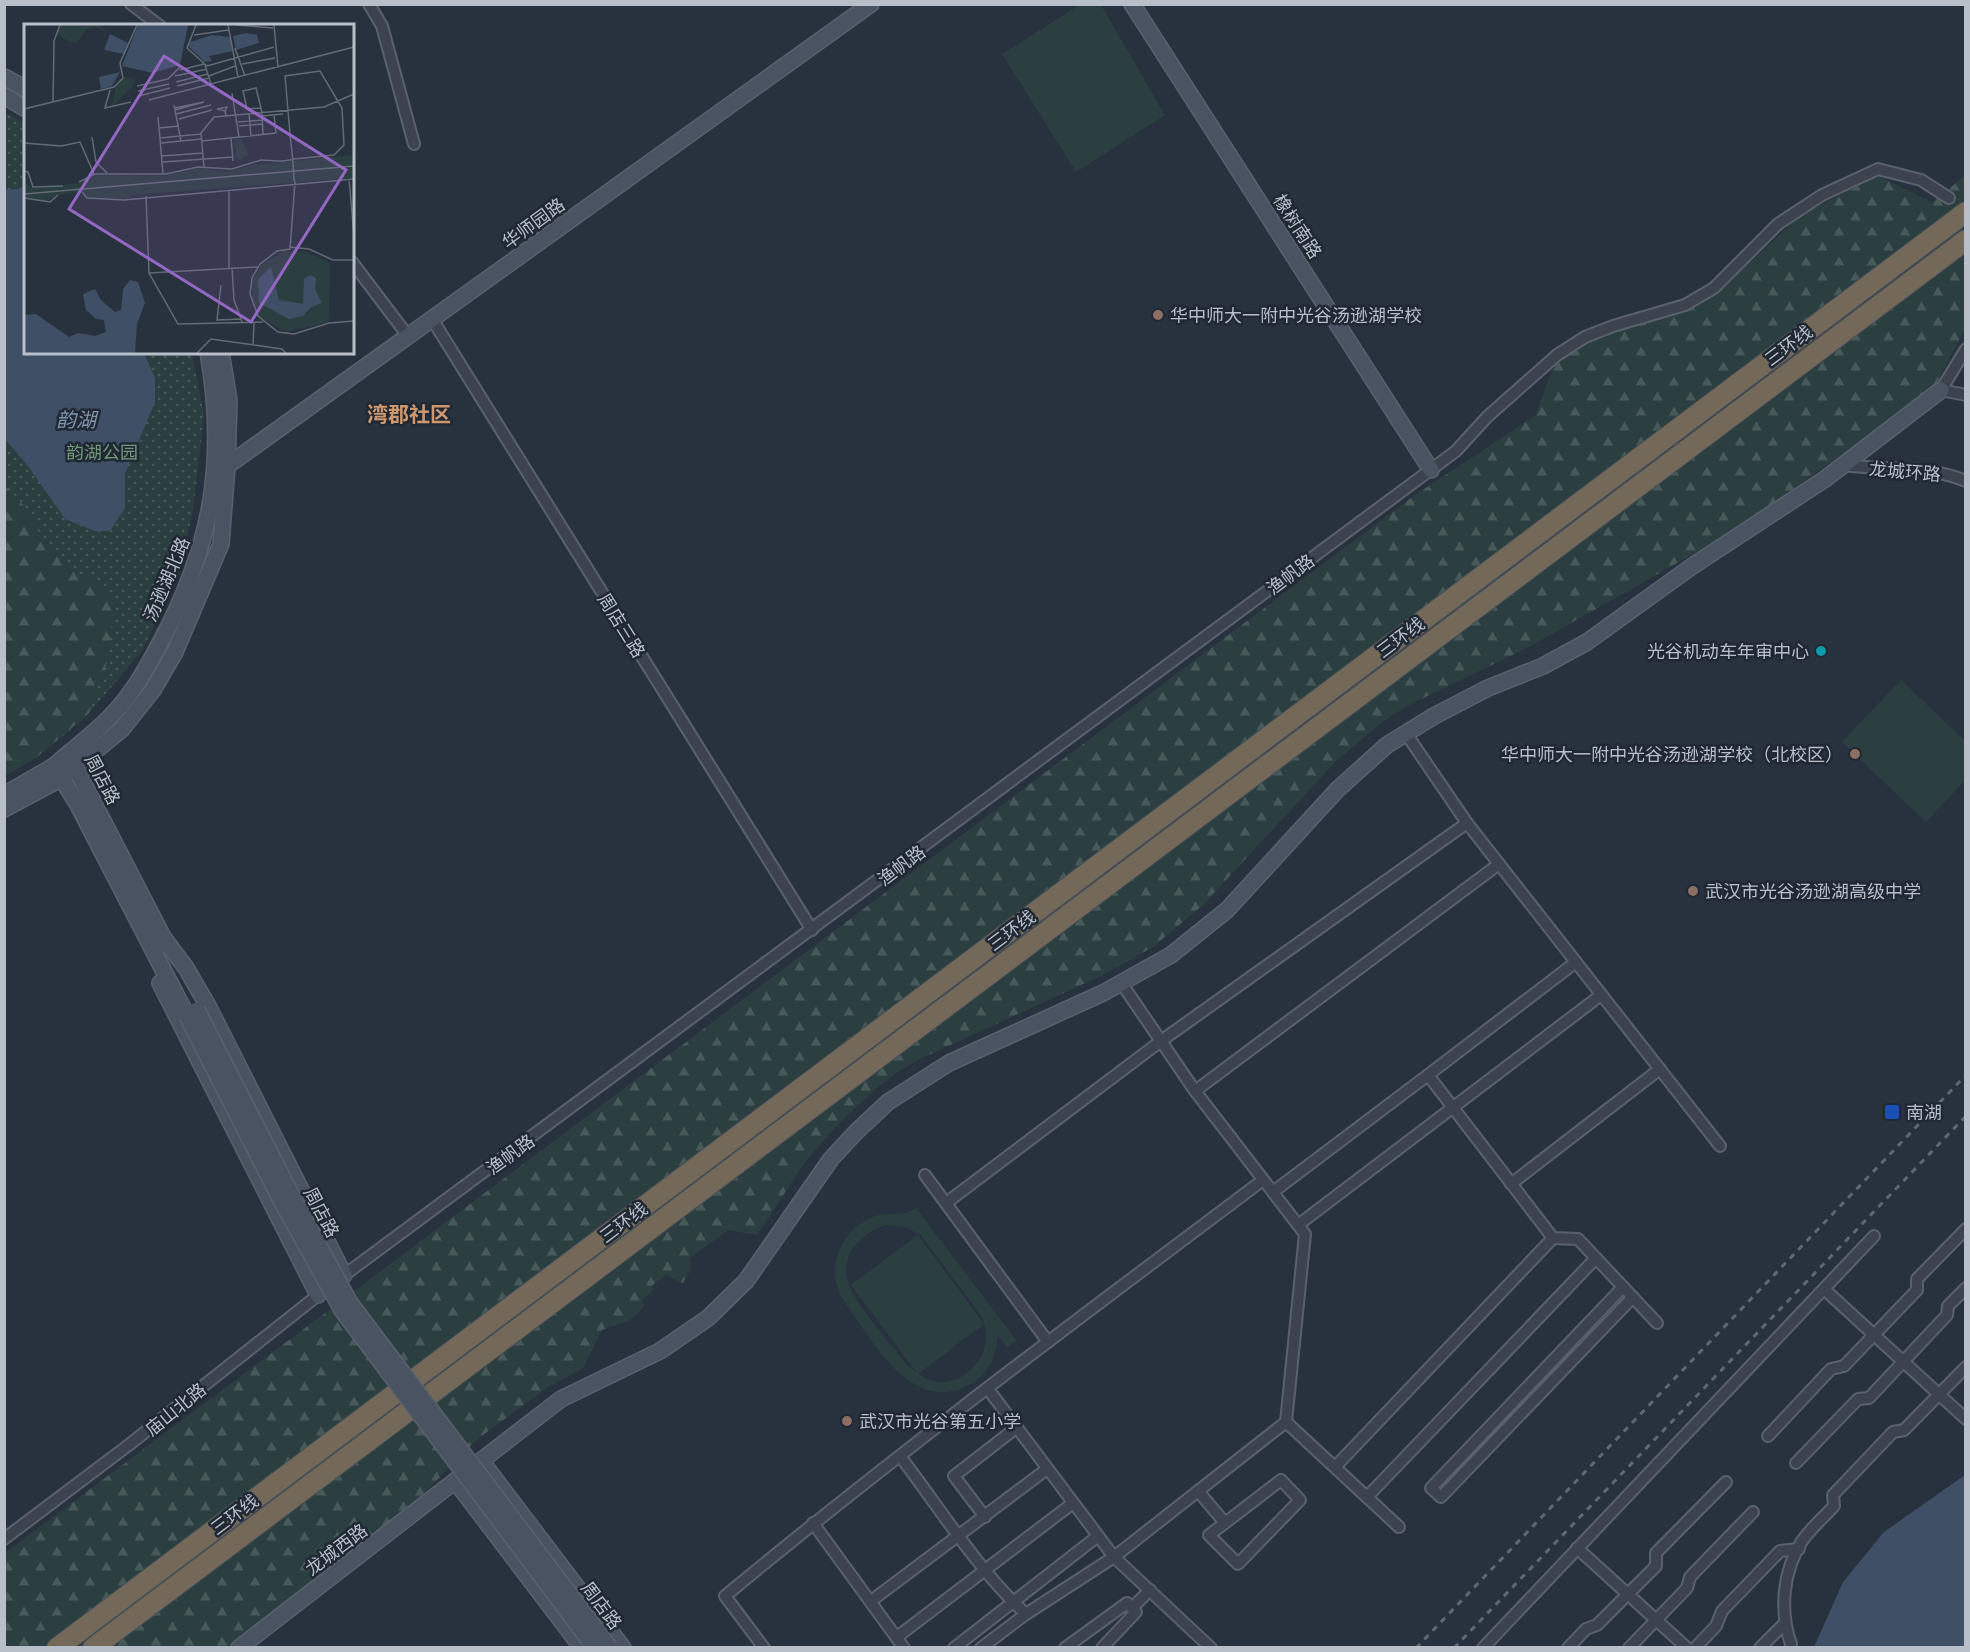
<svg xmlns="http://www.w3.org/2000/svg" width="1970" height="1652" viewBox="0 0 1970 1652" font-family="Ubuntu,'Noto Sans SC',sans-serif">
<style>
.green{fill:url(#green-dots)}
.forest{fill:url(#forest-firs)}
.pitch{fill:#2b3f40;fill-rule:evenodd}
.water{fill:#3f4f66}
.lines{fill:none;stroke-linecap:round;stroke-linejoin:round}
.street-casing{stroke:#59616c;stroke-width:14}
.secondary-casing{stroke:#59616c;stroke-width:18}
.highway-casing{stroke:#464e59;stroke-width:22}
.street{stroke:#3c434e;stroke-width:10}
.secondary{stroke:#4a5361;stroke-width:15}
.highway{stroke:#746959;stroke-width:20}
.rail{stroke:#5e6875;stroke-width:3;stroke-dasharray:6 6;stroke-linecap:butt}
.secondary-bridge-casing{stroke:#59616c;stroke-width:18;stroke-linecap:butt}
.secondary-bridge{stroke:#4a5361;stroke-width:15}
.education-dot{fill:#8d6e63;stroke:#202834;stroke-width:2}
.culture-dot{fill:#0f9aa8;stroke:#202834;stroke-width:2}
.transit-dot{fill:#1a4fb4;stroke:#202834;stroke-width:2}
.labels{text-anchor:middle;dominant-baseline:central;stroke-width:5;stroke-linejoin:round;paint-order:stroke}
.street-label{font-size:18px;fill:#b8bfc9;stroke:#202834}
.poi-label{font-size:18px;fill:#b8bfc9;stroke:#202834;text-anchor:start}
.park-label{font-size:18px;fill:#71987a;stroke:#202834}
.water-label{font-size:20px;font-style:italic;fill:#8295ae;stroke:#202834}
.quarter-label{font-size:21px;font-weight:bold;fill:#cd976f;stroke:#202834}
.inset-road{fill:none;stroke:#626a76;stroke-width:1.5}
.view{fill:#9367c3;fill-opacity:0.15;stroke:#9367c3;stroke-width:3}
.inset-edge{fill:none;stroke:#b8bfc9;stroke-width:3}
</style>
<defs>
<pattern id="green-dots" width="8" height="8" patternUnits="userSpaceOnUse" patternTransform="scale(1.5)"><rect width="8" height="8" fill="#2b3f40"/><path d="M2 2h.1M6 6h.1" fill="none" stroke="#48595a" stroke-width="1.8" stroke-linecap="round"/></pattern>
<pattern id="forest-firs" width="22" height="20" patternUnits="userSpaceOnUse" patternTransform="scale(1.5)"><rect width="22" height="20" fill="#2b3f40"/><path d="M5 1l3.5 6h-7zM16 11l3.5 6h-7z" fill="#48595a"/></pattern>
</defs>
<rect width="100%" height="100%" fill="#28323e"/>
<path class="green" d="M4,112L25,123L26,352L192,353L204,415L193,511L178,575L142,651L85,718L37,757L5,776Z"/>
<g class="forest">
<path d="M1878,176L1932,202L1965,176V329L1934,388L1739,528L1527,648L1407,706L1381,723L1336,761L1202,906L1153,947L1105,974L918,1060L899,1071L871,1093L837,1125L805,1162L757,1235L728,1230L690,1258L691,1269L683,1283L666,1275L652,1286L654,1290L642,1300L645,1306L630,1320L602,1330L583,1368L548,1387L475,1441L403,1515L230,1647L5,1648V1553L1415,495L1535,416L1557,358L1617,326L1675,316L1720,291L1801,215Z"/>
<path d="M4,485L21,502L43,539L69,570L102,581L112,602V623L107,662L89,713L37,757L5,776Z"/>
</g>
<g class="pitch">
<path d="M1081,4L1101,5L1165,115L1076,172L1002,54Z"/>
<path d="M1901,680L1965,741V780L1926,822L1842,742Z"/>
<path d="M916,1208L1016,1340L1007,1347L998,1336C996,1358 988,1375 969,1385C910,1416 871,1338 842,1298C824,1266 844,1223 880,1215C895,1212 903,1217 916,1208ZM886,1225L905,1227L921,1235L982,1317C1000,1357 955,1400 918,1374L984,1324L918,1235L851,1285L917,1373L907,1365C890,1343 859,1309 849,1285C838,1257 861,1232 886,1225Z"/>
</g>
<g class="water">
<path d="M25,188L26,352L144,353L155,378V402L125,474V508L110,531H95L65,519L28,466L5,439V190Z"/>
<path d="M1965,1475V1647H1814L1843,1582L1884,1532Z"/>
</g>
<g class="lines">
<g class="street-casing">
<g id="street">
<path d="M131,4L160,26"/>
<path d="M369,4L382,26L414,144"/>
<path d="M352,262L408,336"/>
<path d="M432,319L812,930"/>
<path d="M1966,349L1941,390L1966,395"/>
<path d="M1843,465C1887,471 1923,464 1966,481"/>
<path d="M1405,732L1467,823L1720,1146"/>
<path d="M1428,1075L1576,962"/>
<path d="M1195,1091L1499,864"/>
<path d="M925,1175L1048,1342"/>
<path d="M1511,1184L1660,1069"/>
<path d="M1273,1192L1428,1075L1553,1238L1578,1239L1657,1323"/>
<path d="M946,1203L1161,1041L1467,823"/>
<path d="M1298,1225L1601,995"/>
<path d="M339,1279L1456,451L1487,417L1557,355L1585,337L1613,326L1685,305L1714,288L1778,224L1822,195L1878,169L1921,180L1949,198"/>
<path d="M1623,1287L1431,1488L1441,1497L1633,1297"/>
<path d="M1824,1289L1966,1419"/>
<path d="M988,1389L1114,1557L1211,1648"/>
<path d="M1286,1422L1399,1527"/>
<path d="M1768,1436L1831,1369L1844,1366L1917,1290V1279L1966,1229"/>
<path d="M900,1456C938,1506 981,1574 1026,1614"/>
<path d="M1796,1463L1858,1399L1869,1398L1947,1315L1948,1306L1966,1288"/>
<path d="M1335,1467L1553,1238"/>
<path d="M1198,1491L1225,1523L1281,1480L1300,1500L1238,1564L1209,1535L1225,1523"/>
<path d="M1367,1497L1596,1258"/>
<path d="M985,1517L954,1476L1016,1428"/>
<path d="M813,1523L904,1648"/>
<path d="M4,1539L130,1444L322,1292"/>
<path d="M1577,1548L1687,1648"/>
<path d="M871,1601L1047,1469"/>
<path d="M1132,1608L1150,1590"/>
<path d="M897,1637L1073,1503"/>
<path d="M1791,1644C1779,1610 1783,1571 1802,1541C1811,1528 1824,1517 1834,1506L1833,1495L1893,1432L1904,1430L1966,1367"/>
<path d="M764,1648L725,1596C900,1451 1082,1316 1263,1180"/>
<path d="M954,1648L1098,1536"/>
<path d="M981,1648L1026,1614L1114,1557L1286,1422L1305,1234L1195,1091L1122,984"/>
<path d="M1065,1648L1127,1603L1136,1612L1102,1648"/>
<path d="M1483,1648L1874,1236"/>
<path d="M1568,1648L1586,1629L1597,1625L1656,1566V1553L1726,1482"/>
<path d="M1629,1648L1687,1588L1690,1577L1753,1512"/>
<path d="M1695,1648L1716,1626L1722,1611L1780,1551L1799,1549"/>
<path d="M1760,1648L1784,1624"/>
</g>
</g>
<g class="secondary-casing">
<g id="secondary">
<path d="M1132,4L1431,470"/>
<path d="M4,77L26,89"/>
<path d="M4,96L26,109"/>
<path d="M215,464L227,466L871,4"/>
<path d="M71,759L167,945"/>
<path d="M4,795L54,766"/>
<path d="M4,809L62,778L122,729L153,690L175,652L221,544L227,466L229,401L221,352"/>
<path d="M162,936L186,968L208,1006L344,1275"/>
<path d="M160,983L318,1295"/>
<path d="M187,1016L78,805L54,766C72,750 92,735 109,718C131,696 146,670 160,643C212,547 227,460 208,352"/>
<path d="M482,1462L623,1648"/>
<path d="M456,1482L582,1648"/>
<path d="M239,1648L561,1399L660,1351L708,1318L746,1281L831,1159L856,1132L888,1102L949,1063L1103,993L1171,955L1227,910L1338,789L1387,745L1434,716L1488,688L1543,666L1587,642L1691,567L1825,479L1941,390"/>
</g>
</g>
<g class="highway-casing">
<g id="highway">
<path d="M57,1648L1966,212"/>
<path d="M93,1648L1966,240"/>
</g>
</g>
<use href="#street" class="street"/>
<use href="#secondary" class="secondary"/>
<use href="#highway" class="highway"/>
<g class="rail">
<path d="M1416,1648L1966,1075"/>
<path d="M1454,1648L1966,1116"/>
</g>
<g class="secondary-bridge-casing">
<g id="secondary-bridge">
<path d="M197,1010L293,1198L350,1303L610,1648"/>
<path d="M187,1016L282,1202L342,1310L595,1648"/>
</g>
</g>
<use href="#secondary-bridge" class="secondary-bridge"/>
</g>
<g class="education-dot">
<circle cx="1158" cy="315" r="6"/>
<circle cx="1855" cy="754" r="6"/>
<circle cx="1693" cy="891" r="6"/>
<circle cx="847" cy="1421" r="6"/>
</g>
<circle class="culture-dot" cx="1821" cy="651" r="6"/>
<rect class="transit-dot" x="1884" y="1104" width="16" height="16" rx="3"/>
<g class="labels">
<g class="street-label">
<text transform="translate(533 223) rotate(-36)">华师园路</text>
<text transform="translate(1298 226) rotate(57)">橡树南路</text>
<text transform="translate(1788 345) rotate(-37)">三环线</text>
<text transform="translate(1905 471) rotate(5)">龙城环路</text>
<text transform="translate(1290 574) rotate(-37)">渔帆路</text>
<text transform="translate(166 579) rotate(-67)">汤逊湖北路</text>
<text transform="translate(622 625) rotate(58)">周店三路</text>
<text transform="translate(1400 637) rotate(-37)">三环线</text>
<text transform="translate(103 779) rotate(62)">周店路</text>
<text transform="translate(901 865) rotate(-37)">渔帆路</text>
<text transform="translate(1011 930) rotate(-37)">三环线</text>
<text transform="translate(510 1154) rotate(-36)">渔帆路</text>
<text transform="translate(322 1212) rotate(62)">周店路</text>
<text transform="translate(623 1222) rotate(-37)">三环线</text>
<text transform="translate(175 1409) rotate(-39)">庙山北路</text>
<text transform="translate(234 1514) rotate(-37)">三环线</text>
<text transform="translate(336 1549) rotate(-37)">龙城西路</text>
<text transform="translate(602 1605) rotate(53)">周店路</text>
</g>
<g class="poi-label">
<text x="1170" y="315">华中师大一附中光谷汤逊湖学校</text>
<text x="1809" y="651" text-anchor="end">光谷机动车年审中心</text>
<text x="1843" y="754" text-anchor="end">华中师大一附中光谷汤逊湖学校（北校区）</text>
<text x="1705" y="891">武汉市光谷汤逊湖高级中学</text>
<text x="1906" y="1112">南湖</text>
<text x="859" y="1421">武汉市光谷第五小学</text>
</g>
<g class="park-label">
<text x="102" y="452">韵湖公园</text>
</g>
<g class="water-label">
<text x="76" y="419">韵湖</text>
</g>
<g class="quarter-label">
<text x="409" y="414">湾郡社区</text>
</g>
</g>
<g transform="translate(24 24)">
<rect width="330" height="330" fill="#28323e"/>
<path d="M36,1H74L86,9L72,3L62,5L53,19L46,18L32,10ZM260,227L282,228L306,239L305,298L262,308L236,293L228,275V258L238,240Z" fill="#2b3f40"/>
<path d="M330,131V154L109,171L103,175L63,174L60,168L34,171L22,177L0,173V158L9,164L56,159L70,151L141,152L175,144L205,148L228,141ZM259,227L289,231L267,257L268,272L260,274L251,239Z" fill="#2b3f40"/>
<path d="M100,53L111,55L109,62L88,83L92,63Z" fill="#2b3f40"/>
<path d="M218,115L224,131L216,136L212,134L210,116Z" fill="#2b3f40"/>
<path d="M114,1H164L156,41L129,49L98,42ZM222,9L233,11L235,19L212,26L209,12ZM86,10L104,19L100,30L80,26ZM188,11L206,13L209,27L185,32L188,37L181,38L165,23L166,18ZM96,48L88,62L77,65L75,53ZM247,243L255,276L279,280L280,255L286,251L292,254L291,265L298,279L287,283L279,292L265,295L235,279L234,255ZM106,256L114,258L121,279L113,300L111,329H0V291L12,290L45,313L54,309L71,312L82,308L80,296L72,295L62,286L59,270L71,265L77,276L91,288L97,286L99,265Z" fill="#3f4f66"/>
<path class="inset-road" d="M172,1L163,24L183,42L250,23M204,1L214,53M212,1L249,4M250,1L254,43M170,11L205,6M211,24L221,52M218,40L251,34M181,41L187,60M156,46L180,40M151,52L183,45M185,52L211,42M152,58L184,50M113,62L144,55L156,43M153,62L185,54M86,66L81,84L107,78M114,67L145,60M208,69L215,113M115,72L146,64M125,76L330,23M29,78L30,17L36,1M150,81L157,117L178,115M151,84L180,78L151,86M237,84L223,85L219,67L232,64L237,84L238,89L239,111M0,85L90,63L99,54L96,39L113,1M201,87L203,83L193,85L201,87L202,92M152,90L187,81M225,90L227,112M238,92L259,90M134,93L139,149M155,95L188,86M214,98L238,96M215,102L238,100M135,104L155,102M68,113L72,138L83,149M136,114L177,110M207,114L209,137M178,117L252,109L250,91M0,119L37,122L56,118L70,150M137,119L157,117M138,132L179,129M139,138L209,133M180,143L177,109L190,93L300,83L330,70M0,147L4,148L9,163L39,162M325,155L330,212M55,158L71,150H142L174,143L208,145L237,136L255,137H258L266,136L270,135L310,131L320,121L318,84L296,47L261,52L266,110L269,138L270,155L271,158L266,225L253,227L236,240L228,254L226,270L234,292L254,308L270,310L305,299L330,297M58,168L63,174L100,176L330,155M0,170L330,142M122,172L125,249L154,300L239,298M0,174L26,178L34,171M265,223L285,225L309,236H330M205,244V166M208,244L210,276L217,295M125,249L233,243M197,261L193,296L217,295L218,299M229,322L230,299M173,329L187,315L258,325L262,329"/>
<path class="view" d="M140,32L322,146L227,298L45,185Z"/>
<rect width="330" height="330" class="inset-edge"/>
</g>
<rect width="1970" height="1652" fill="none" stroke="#b8bfc9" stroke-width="12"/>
</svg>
